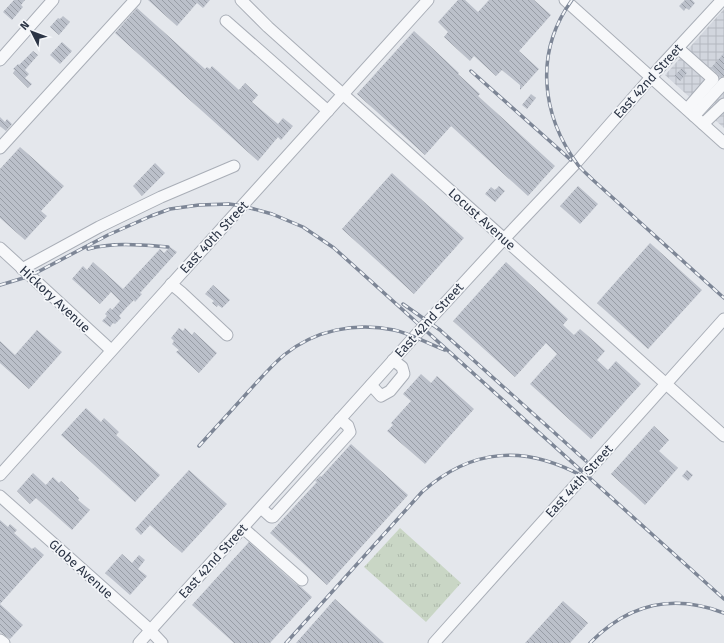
<svg xmlns="http://www.w3.org/2000/svg" width="724" height="643" viewBox="0 0 724 643" font-family="'Fira Sans',sans-serif">
<style>
.industrial{fill:url(#industrial-grid)}
.park{fill:url(#park-tufts)}
.building{fill:url(#building-back-hatch)}
.lines{fill:none;stroke-linecap:round;stroke-linejoin:round}
.minor-casing{stroke:#a9aeb7;stroke-width:13}
.minor{stroke:#f7f8fa;stroke-width:11}
.rail-casing{stroke:#7d8696;stroke-width:3.5}
.rail{stroke:#f4f6f9;stroke-width:2;stroke-dasharray:6;stroke-linecap:butt}
.labels{text-anchor:middle;dominant-baseline:central;stroke-width:3.5;stroke-linejoin:round;paint-order:stroke}
.street-label{font-size:13px;fill:#2b3445;stroke:#f4f6f9}
</style>
<defs>
<pattern id="industrial-grid" width="8" height="8" patternUnits="userSpaceOnUse"><rect width="8" height="8" fill="#d2d6de"/><path d="M0 4h8M4 0v8" fill="none" stroke="#b4b8c0"/></pattern>
<pattern id="park-tufts" width="24" height="20" patternUnits="userSpaceOnUse"><rect width="24" height="20" fill="#c9d6c5"/><path d="M3 7l-1-3M5 7V3M7 7l1-3M15 17l-1-3M17 17v-4M19 17l1-3" fill="none" stroke="#adb8ab"/></pattern>
<pattern id="building-back-hatch" width="6" height="6" patternUnits="userSpaceOnUse"><rect width="6" height="6" fill="#bbc0ca"/><path d="M-1 5l2 2M0 0l6 6M5-1l2 2" fill="none" stroke="#989da6"/></pattern>
</defs>
<rect width="100%" height="100%" fill="#e4e7ec"/>
<path class="industrial" d="M724,9V128L665,75Z"/>
<path class="park" d="M400,528L461,583L426,622L364,567Z"/>
<g class="building">
<path d="M14,0H25L21,5L23,7L12,20L3,12Z"/>
<path d="M148,0H210L203,8L197,3L177,26Z"/>
<path d="M458,0H465L478,12L489,0H534L551,15L519,51L539,69L520,90V85L502,70L496,76L474,56L470,61L444,37L448,32L438,22Z"/>
<path d="M685,0H692L695,3L689,10L686,8L684,11L679,6Z"/>
<path d="M137,8L205,69L207,67L210,69L212,66L239,90L245,83L258,95L252,102L278,124L283,118L293,126L281,140L278,137L258,161L115,33Z"/>
<path d="M63,16L70,22L59,35L50,27L58,18L60,19Z"/>
<path d="M414,31L459,73L458,74L480,94L478,96L555,166L528,196L451,126L425,155L357,94Z"/>
<path d="M62,42L72,51L60,64L50,55Z"/>
<path d="M33,51L38,55L25,70L29,74L25,78L32,84L28,88L13,73L15,70L13,69L18,64L19,65Z"/>
<path d="M724,53V76L721,77L711,68Z"/>
<path d="M682,68L687,73L680,81L674,76Z"/>
<path d="M531,94L536,98L527,109L522,105Z"/>
<path d="M0,117L5,122L7,119L12,124L6,131L0,126Z"/>
<path d="M20,147L64,186L41,211L47,216L25,240L0,218V169Z"/>
<path d="M155,163L165,173L142,196L133,186Z"/>
<path d="M392,173L464,238L414,294L342,229Z"/>
<path d="M499,186L505,191L495,202L485,194L491,187L495,190Z"/>
<path d="M578,186L598,204L580,224L560,206Z"/>
<path d="M650,243L702,290L648,349L597,303Z"/>
<path d="M170,247L177,252L140,293L142,294L135,302L134,300L127,307L119,316L121,318L115,324L113,323L110,327L102,321L107,316L105,314L110,308L112,310L120,301L111,292L100,304L72,279L83,266L87,270L93,262L123,289L160,249L164,253Z"/>
<path d="M506,262L568,319L563,325L574,335L580,329L605,351L597,360L608,370L616,361L641,384L591,439L530,384L557,354L546,343L515,377L453,321Z"/>
<path d="M213,285L230,300L222,308L218,305L217,307L212,303L214,301L205,294Z"/>
<path d="M179,328L183,331L185,328L192,335L194,332L217,353L199,373L176,352L179,350L172,344L174,341L171,338Z"/>
<path d="M37,330L62,352L29,389L0,363V341L15,355Z"/>
<path d="M421,374L431,383L437,376L474,409L425,464L387,431L393,425L391,423L411,401L403,394Z"/>
<path d="M86,408L101,422L104,418L119,432L116,435L160,475L135,502L61,435Z"/>
<path d="M654,426L669,440L659,451L678,468L645,505L611,474Z"/>
<path d="M351,444L408,495L327,585L270,533L317,482L315,481L320,476L321,477Z"/>
<path d="M189,470L227,504L182,553L150,525L141,535L135,529Z"/>
<path d="M687,470L693,475L688,481L682,476Z"/>
<path d="M33,473L46,485L53,477L59,483L61,481L79,498L78,500L90,510L72,530L36,498L30,504L17,491Z"/>
<path d="M0,520L8,527L10,524L17,530L14,533L32,549L35,547L44,555L0,604Z"/>
<path d="M249,542L297,585L301,587L312,597L270,643H234L192,605Z"/>
<path d="M122,554L132,563L139,555L145,560L138,569L147,576L130,595L105,573Z"/>
<path d="M335,599L384,643H296Z"/>
<path d="M563,601L588,623L570,643H525Z"/>
<path d="M0,604L23,625L10,639L0,632Z"/>
</g>
<g class="lines">
<g class="minor-casing">
<g id="minor">
<path d="M241,0L268,27L724,436"/>
<path d="M565,0L724,143"/>
<path d="M226,21L328,111"/>
<path d="M678,48L713,79L687,109"/>
<path d="M0,60L53,0"/>
<path d="M694,116L724,83"/>
<path d="M703,124L724,104"/>
<path d="M0,148L135,0"/>
<path d="M0,248L111,350"/>
<path d="M22,269L99,227L161,197L234,166"/>
<path d="M171,284L181,292L227,335"/>
<path d="M371,385L381,396L390,391L404,374L402,367L393,360"/>
<path d="M0,475C142,316 285,159 428,0"/>
<path d="M0,496L146,626L162,643"/>
<path d="M261,508L271,517H273L350,432L348,426L340,419"/>
<path d="M243,528L302,580"/>
<path d="M0,640L4,643"/>
<path d="M139,643L423,327L504,239L575,164L661,66L722,0"/>
<path d="M434,643L724,319"/>
</g>
</g>
<use href="#minor" class="minor"/>
<g class="rail-casing">
<g id="rail">
<path d="M572,0C534,52 541,115 578,165C582,170 588,175 593,180L724,298"/>
<path d="M471,71L571,160"/>
<path d="M88,249C114,242 142,245 168,247"/>
<path d="M0,285L30,276L108,235L151,216L170,209L199,205L229,204L243,206L272,214L303,227L334,248L724,599"/>
<path d="M403,304L440,330L586,461"/>
<path d="M199,446C215,428 232,410 248,392C260,379 271,366 284,355C315,330 355,322 394,330C412,334 428,344 445,350"/>
<path d="M286,643L422,492C473,447 526,445 584,477"/>
<path d="M590,643C628,604 672,593 724,613"/>
</g>
</g>
<use href="#rail" class="rail"/>
</g>
<g class="labels">
<g class="street-label">
<text transform="translate(648 81) rotate(-48)">East 42nd Street</text>
<text transform="translate(482 219) rotate(42)">Locust Avenue</text>
<text transform="translate(214 237) rotate(-47)">East 40th Street</text>
<text transform="translate(55 299) rotate(43)">Hickory Avenue</text>
<text transform="translate(429 320) rotate(-48)">East 42nd Street</text>
<text transform="translate(579 481) rotate(-48)">East 44th Street</text>
<text transform="translate(213 561) rotate(-48)">East 42nd Street</text>
<text transform="translate(81 569) rotate(42)">Globe Avenue</text>
</g>
</g>
<g transform="translate(32 32) rotate(312)" stroke="#f4f6f9" stroke-width="3" paint-order="stroke">
<path d="M0-3L7 15L0 10L-7 15Z" fill="#2b3445"/>
<text y="-6" font-size="11" font-weight="bold" text-anchor="middle" fill="#2b3445">N</text>
</g>
</svg>
